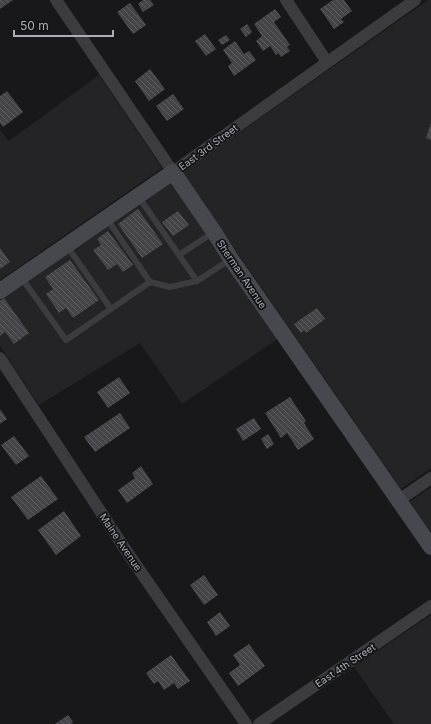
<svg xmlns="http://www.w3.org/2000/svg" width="431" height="724" viewBox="0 0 431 724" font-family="Inter,sans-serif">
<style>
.built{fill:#242427}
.building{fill:url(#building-back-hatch)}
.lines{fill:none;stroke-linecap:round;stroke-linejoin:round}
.lane{stroke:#3b3b40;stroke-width:6}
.street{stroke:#3b3b40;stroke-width:12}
.secondary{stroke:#47484e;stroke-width:16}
.labels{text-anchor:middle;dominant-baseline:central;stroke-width:3.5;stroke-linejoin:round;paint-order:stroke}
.street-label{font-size:10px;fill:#abaeb9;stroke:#131315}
</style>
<defs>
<pattern id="building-back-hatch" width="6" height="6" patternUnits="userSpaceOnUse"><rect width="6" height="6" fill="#454549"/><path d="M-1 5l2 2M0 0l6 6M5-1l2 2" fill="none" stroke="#5d5d61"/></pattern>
</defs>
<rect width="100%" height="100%" fill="#18181a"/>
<g class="built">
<path d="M428,0H431V468L401,489L182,173Z"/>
<path d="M99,75L162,168L0,280V130L9,141Z"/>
<path d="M171,181L279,338L182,404L140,343L39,405L0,346V298Z"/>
<path d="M431,487V532L410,502Z"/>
<path d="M431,615V724H394L354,667Z"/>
</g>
<g class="building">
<path d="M0,0H13L0,9Z"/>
<path d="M143,0H150L154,5L143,12L138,4Z"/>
<path d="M333,0H344L352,11L341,19L344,22L334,29L320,9Z"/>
<path d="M130,3L146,25L133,34L117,12Z"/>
<path d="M275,9L281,17L274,22L290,45L287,47L290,51L281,57L278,53L276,55L270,46L263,51L256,41L262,36L254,24Z"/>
<path d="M247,24L252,32L246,37L240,29Z"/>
<path d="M205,34L216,49L206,56L195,41Z"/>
<path d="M226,35L230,40L222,45L218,40Z"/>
<path d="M235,41L244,54L249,51L256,60L234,76L228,66L232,63L223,50Z"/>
<path d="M150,69L165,89L149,101L135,81Z"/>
<path d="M7,91L23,112L3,127L0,123V96Z"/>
<path d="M173,94L184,109L167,121L156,106Z"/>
<path d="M431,123V140L426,138Z"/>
<path d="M138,209L163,244L142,258L118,224Z"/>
<path d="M178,211L189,225L173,236L162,222Z"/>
<path d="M108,231L133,265L123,272L117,264L108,270L93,250L101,245L97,239Z"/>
<path d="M0,248L10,262L0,269Z"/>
<path d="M70,260L99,300L73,318L66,308L59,313L46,294L53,289L45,277Z"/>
<path d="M4,298L29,333L14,344L5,332L0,336V301Z"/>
<path d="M317,308L325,319L306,333L304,330L301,333L294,324Z"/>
<path d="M119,377L130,393L108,408L97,392Z"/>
<path d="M290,397L306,421L304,423L314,439L298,450L287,433L281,438L265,413Z"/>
<path d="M0,409L7,419L0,424Z"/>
<path d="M120,413L130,428L95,452L84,437Z"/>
<path d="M254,418L261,429L243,441L236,429Z"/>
<path d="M268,434L274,444L267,449L261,439Z"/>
<path d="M14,436L29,456L16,465L1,445Z"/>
<path d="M141,466L153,484L127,503L118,490L135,478L132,473Z"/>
<path d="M41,476L58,499L28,520L11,497Z"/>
<path d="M64,511L81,536L56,555L38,530Z"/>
<path d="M204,575L218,595L204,605L190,585Z"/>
<path d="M220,612L230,626L216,636L207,622Z"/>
<path d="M249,644L265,666L238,686L229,673L240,665L233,655Z"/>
<path d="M171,655L190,681L178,689L174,683L164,690L158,681L154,684L146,673Z"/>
<path d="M68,715L73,722L71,724H55Z"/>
</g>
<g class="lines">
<g class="lane">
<path d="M138,196L179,255L214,232"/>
<path d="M107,219L150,282"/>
<path d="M67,246L111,309"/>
<path d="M179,255L197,281"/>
<path d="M21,277L66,340L150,282L170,287L197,281L231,259"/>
</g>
<g class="street">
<path d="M56,0L173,172L415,0"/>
<path d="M286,0L327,62"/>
<path d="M0,358L129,555L246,724"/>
<path d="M399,500L431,478"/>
<path d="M259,724L431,606"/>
</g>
<path class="secondary" d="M0,291L173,172L214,232L231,259L431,547"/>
</g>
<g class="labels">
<g class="street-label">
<text transform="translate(208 147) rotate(-36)">East 3rd Street</text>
<text transform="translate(242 274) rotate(56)">Sherman Avenue</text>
<text transform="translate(121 542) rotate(56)">Maine Avenue</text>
<text transform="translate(345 665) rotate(-34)">East 4th Street</text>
</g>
</g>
<path d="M14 30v6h99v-6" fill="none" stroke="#abaeb9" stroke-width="2"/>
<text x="20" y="30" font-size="12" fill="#abaeb9" stroke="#131315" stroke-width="3" paint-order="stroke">50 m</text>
</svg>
